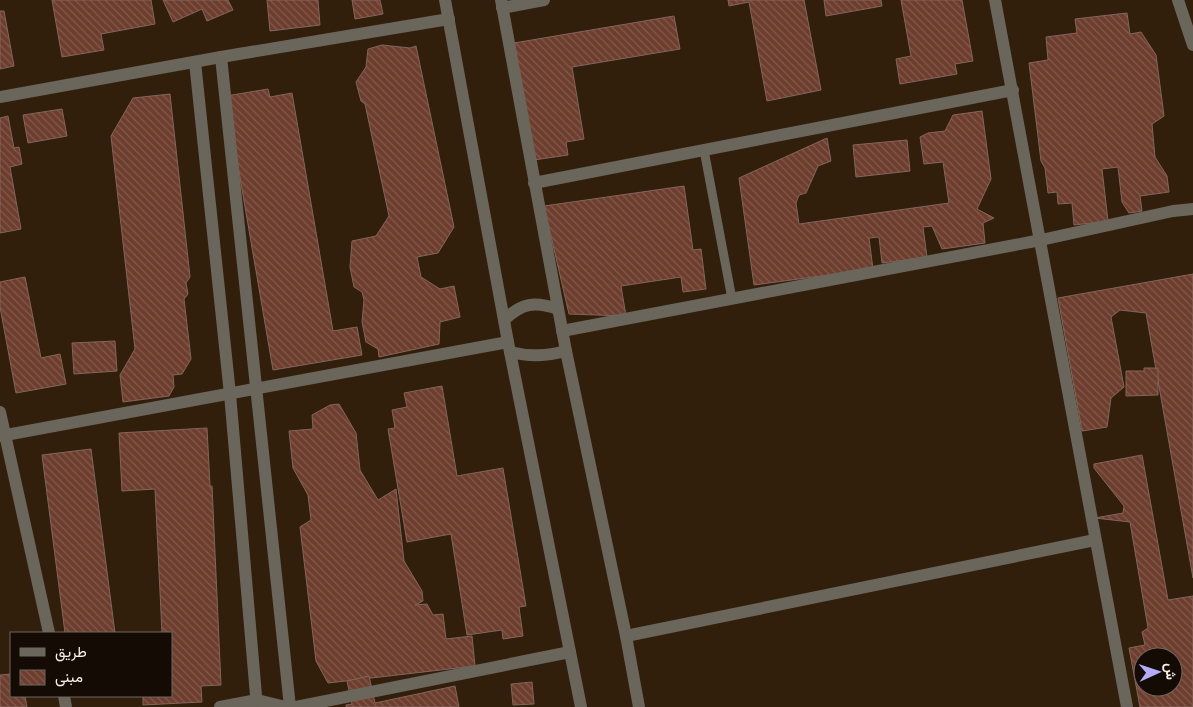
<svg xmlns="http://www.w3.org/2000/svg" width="1193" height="707" viewBox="0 0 1193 707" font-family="'Nunito Sans',Vazirmatn,sans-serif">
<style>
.building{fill:url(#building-back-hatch);stroke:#83655c;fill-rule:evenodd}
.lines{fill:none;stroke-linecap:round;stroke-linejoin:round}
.service{stroke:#6a665b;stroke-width:9}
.minor{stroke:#6a665b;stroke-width:12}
.tertiary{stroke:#6a665b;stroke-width:12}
</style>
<defs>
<pattern id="building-back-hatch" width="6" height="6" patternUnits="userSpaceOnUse" patternTransform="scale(1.25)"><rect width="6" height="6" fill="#6d3d2e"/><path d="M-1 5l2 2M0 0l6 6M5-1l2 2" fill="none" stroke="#835a4c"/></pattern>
</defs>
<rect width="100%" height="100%" fill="#311f0c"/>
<g class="building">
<path d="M52,0H151L155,24L101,34L104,50L62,57Z"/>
<path d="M163,0H228L233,10L207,21L202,9L173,22Z"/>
<path d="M267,0H318L320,25L270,31Z"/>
<path d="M352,0H380L383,14L355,19Z"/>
<path d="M728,0H804L821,90L767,101L749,2L729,6Z"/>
<path d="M824,0H881L882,6L826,16Z"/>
<path d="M901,0H962L973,61L955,64L957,74L900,84L896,59L911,56Z"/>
<path d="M0,11H4L14,66L0,69Z"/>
<path d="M1127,13L1130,34L1141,32L1156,55L1164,116L1152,124L1155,157L1167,176L1169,192L1140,196L1142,211L1129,213L1122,202L1118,167L1102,169L1108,221L1074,225L1072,203L1058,204L1057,192L1048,193L1045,168L1041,161L1029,63L1048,60L1046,37L1077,33L1075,19Z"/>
<path d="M674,16L680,49L572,67L584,139L566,142L568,155L534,160L514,43Z"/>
<path d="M382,45L410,48L416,46L454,227L438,253L417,257L421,277L440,289L454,286L460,317L440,322L439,344L379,357L378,349L366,342L362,322L364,300L362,292L354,287L350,267L352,241L376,236L389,216L365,104L361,101L356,82L366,67L368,49Z"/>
<path d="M268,89L270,97L292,93L333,331L357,327L362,355L273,370L226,96Z"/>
<path d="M170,94L190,277L186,283L188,294L184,299L191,359L182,374L173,375L174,387L169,396L123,402L120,375L135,349L111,136L133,98Z"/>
<path d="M62,109L67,136L28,143L23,115Z"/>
<path d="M982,111L991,179L977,209L994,218L983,223L985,243L942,249L932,226L923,227L927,257L882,263L879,237L869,238L873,269L754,285L739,178L827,138L831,161L818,166L806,193L799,195L796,203L799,224L949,203L943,162L924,164L920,137L928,133L945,131L953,115Z"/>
<path d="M8,116L14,148L19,147L22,164L10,167L21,229L0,233V118Z"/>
<path d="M907,140L910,171L856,177L853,145Z"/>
<path d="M684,186L693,250L701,249L706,289L683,292L681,277L621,286L626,316L569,314L544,206Z"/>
<path d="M1193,274V578L1146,313L1120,310L1111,317L1124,387L1111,398L1107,427L1082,431L1058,298Z"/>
<path d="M25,277L41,358L60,354L66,384L16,393L0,307V282Z"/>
<path d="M115,341L117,371L74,374L72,343Z"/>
<path d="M1144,368H1158V395L1126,396V371H1144Z"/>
<path d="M442,386L457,476L503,468L526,606L519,607L523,636L503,639L502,630L467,635L451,534L407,542L388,429L395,428L392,410L407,407L404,393Z"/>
<path d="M339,404L356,433L360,470L378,500L396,489L404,561L422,591L423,601L415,605L427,604L433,615L443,614L446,639L472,636L475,666L328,683L316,661L300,527L311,520L308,495L293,468L289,431L313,429L312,415L330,405Z"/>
<path d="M207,428L210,486H212L221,685L201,686L202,702L143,705V696H171V633H162L155,489L122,491L119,433Z"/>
<path d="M91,449L115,633H65L42,455Z"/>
<path d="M1142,455L1168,600L1193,596V707H1140L1129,648L1145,645L1142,632L1148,628L1130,522L1095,518L1123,513L1124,506L1094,468V464ZM1143,657H1173V687H1143Z"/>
<path d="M11,674V696H25L27,707H0V675Z"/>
<path d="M369,676L375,703L455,686L459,707H346V705L352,704L347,681Z"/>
<path d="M532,682L534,704L513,705L511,684Z"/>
</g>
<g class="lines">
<path class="service" d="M704,150L732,299"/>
<g class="minor">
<path d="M995,0L1127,707"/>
<path d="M1178,0L1193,45"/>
<path d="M502,8L544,0"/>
<path d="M221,57L290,707"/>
<path d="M195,62L230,394L257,707"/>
<path d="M0,97L221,57L449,19"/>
<path d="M534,183L1013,90"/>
<path d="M562,331L1041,240L1173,211L1193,209"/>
<path d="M0,412L49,633"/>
<path d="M0,436L508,342"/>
<path d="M626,636L1095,540"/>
<path d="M64,696L66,707"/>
<path d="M220,707L257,700L286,707"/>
<path d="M296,707L570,652"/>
</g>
<g class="tertiary">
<path d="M445,0L508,342L581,707"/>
<path d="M501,0L566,351L626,636L639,707"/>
<path d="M504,320C522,303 534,301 558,309"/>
<path d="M510,352C530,357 546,356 566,351"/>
</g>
</g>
<rect x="10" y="632" width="162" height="65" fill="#130b04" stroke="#71675e"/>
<rect x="20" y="648" width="25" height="8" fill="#6a665b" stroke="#71675e"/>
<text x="55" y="657" font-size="15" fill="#fdf1e5">طريق</text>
<rect x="20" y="670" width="25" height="15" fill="url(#building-back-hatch)" stroke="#71675e"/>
<text x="55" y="682" font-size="15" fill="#fdf1e5">مبنى</text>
<g transform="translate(1158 672) rotate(87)"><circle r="24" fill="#130b04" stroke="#71675e"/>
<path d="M0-4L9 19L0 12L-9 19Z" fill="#b6abf8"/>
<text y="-8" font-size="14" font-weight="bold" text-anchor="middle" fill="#fdf1e5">ش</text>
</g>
</svg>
